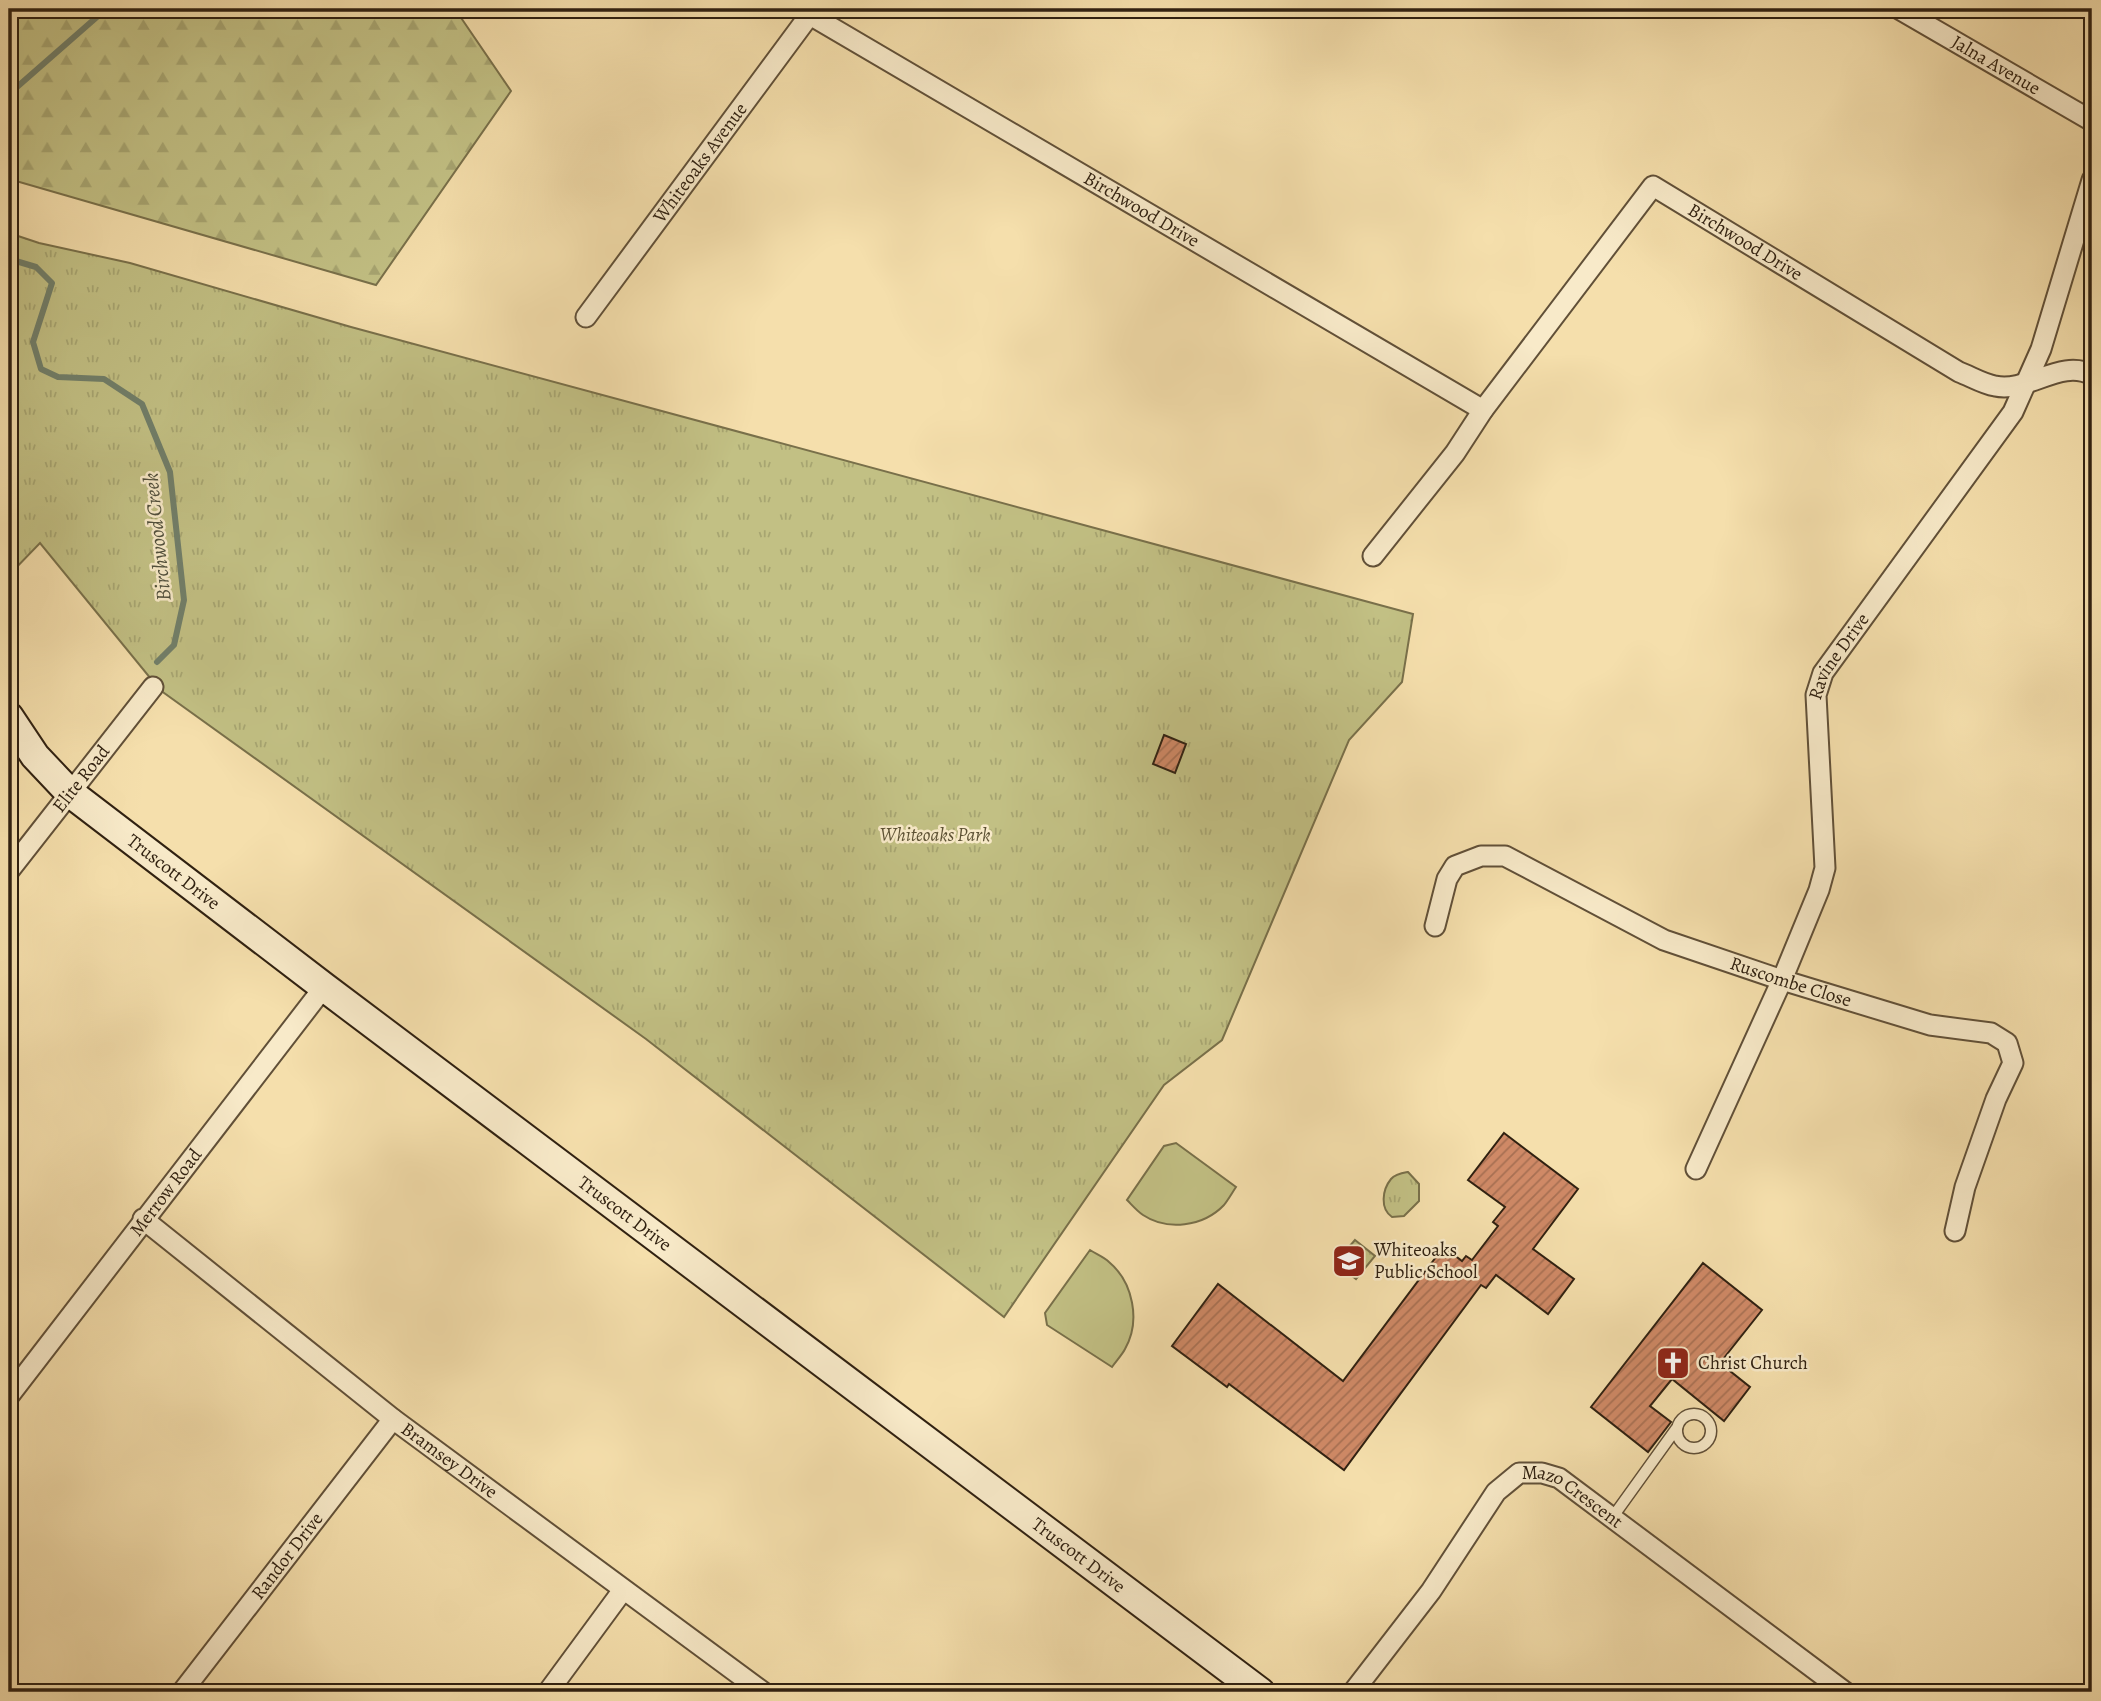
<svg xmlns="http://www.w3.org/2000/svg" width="2101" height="1701" viewBox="0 0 2101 1701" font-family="Alegreya,serif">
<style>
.grass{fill:#c2c084;stroke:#79704a;stroke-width:2}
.forest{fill:url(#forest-firs);stroke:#79704a;stroke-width:2}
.park{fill:url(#park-tufts);stroke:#79704a;stroke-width:2}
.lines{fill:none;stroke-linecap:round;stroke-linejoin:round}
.stream{stroke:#717f6a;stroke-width:6}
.building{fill:url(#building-hatch);stroke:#302111;stroke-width:2}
.lane-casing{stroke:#615038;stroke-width:13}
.street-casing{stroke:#615038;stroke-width:23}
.secondary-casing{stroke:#302111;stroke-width:32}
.lane{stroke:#f8eac9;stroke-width:10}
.street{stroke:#f8eac9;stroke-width:19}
.secondary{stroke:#f8eac9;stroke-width:28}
.labels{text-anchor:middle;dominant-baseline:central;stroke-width:5;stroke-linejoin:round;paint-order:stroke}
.street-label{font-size:19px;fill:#302111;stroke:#f8eac9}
.park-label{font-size:19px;font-style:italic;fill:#5c5134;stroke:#f8eac9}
.poi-label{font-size:19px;fill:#302111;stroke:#f8eac9;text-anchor:start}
.water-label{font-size:21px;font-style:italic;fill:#51503d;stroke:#f8eac9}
</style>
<defs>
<pattern id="forest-firs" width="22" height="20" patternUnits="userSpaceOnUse" patternTransform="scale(1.75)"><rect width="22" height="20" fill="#c2c084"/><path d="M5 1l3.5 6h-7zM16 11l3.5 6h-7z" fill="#a7a571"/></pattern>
<pattern id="park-tufts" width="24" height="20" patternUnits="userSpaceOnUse" patternTransform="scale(1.75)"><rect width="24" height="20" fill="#c2c084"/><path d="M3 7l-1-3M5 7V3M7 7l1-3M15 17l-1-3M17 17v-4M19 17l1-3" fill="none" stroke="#a7a571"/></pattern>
<pattern id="building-hatch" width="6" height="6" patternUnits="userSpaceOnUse" patternTransform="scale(1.75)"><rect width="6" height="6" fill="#cf8966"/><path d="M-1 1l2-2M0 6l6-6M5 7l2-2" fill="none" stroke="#a87053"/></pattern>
</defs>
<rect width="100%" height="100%" fill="#f5dfac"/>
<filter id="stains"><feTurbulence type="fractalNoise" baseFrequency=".00286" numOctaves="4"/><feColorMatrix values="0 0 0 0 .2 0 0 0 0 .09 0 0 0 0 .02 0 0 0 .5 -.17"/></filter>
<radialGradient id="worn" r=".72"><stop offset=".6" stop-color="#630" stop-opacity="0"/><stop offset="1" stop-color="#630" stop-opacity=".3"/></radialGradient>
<g class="grass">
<path d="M1176,1143L1236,1187C1232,1193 1228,1200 1224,1205C1203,1227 1167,1231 1143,1215C1137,1211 1132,1205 1127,1200L1164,1146Z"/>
<path d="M1090,1250C1096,1254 1104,1257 1109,1262C1133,1282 1141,1321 1125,1349C1122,1355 1116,1361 1112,1367L1047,1325L1045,1313Z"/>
</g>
<path class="forest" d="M9,9H455L511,91L376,285L9,179Z"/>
<g class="park">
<path d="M9,233L39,243L130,263L351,327L1413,614L1402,682L1349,740L1222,1040L1164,1085L1004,1317L646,1039L160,690L40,543L9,575Z"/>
<path d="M1408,1172L1419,1184V1201L1404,1216L1392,1217C1380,1209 1382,1190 1391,1179C1395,1174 1402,1173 1408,1172Z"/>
<path d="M1355,1240L1375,1256L1356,1279L1341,1267L1346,1260L1341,1256Z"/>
</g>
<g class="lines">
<g class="stream">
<path d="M9,94L106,9"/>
<path d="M9,259L36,267L52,283L33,342L41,369L58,377L104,379L142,404L170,472L184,600L174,645L157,662"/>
</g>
</g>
<g class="building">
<path d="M1164,735L1186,744L1175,773L1153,764Z"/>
<path d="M1504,1133L1578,1189L1533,1249L1574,1279L1548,1314L1496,1275L1486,1288L1481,1285L1344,1470L1229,1384L1227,1387L1172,1346L1218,1284L1343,1381L1439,1253L1445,1257L1449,1251L1462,1261L1466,1256L1472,1260L1498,1226L1493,1222L1505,1207L1468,1180Z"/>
<path d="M1703,1263L1762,1310L1720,1363L1750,1387L1724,1421L1672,1379L1650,1406L1671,1422L1648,1452L1591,1407Z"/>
</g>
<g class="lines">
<g class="lane-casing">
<g id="lane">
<circle cx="1694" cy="1431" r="17"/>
<path d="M1612,1518L1676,1429"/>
</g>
</g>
<g class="street-casing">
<g id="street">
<path id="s1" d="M800,9L1483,410"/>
<path id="s2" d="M1899,9L2092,121"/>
<path id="s3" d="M586,317L814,9"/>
<path id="s4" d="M1373,556L1455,453L1483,410L1653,186L1959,372C1970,376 1983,384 1995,386C2028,393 2061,358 2092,375"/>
<path id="s5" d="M9,871L153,687"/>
<path id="s6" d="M1435,926L1447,879L1455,866L1481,856H1505L1664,940L1782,980L1930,1025L1991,1033L2007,1043L2013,1063L1996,1099L1965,1187L1955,1231"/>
<path id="s7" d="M1696,1169L1782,980L1819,890L1825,868L1816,695L1823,673L2013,412L2041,349L2092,180"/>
<path id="s8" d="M143,1219L393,1419L763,1692"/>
<path id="s9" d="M9,1396L324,987"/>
<path id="s10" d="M182,1692L393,1419"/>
<path d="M548,1692L623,1590"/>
<path id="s11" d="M1353,1692L1431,1591L1496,1492L1519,1473H1542L1559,1478L1845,1692"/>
</g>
</g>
<g class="secondary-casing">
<g id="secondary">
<path id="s12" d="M9,717L35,756L69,792L324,987L1260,1692"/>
</g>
</g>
<use href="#lane" class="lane"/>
<use href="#street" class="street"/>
<use href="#secondary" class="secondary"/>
</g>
<defs>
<g id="school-square" transform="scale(1.75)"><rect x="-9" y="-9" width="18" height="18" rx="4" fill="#8f2418" stroke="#f8eac9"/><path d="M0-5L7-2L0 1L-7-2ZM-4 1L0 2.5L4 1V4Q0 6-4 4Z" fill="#fff"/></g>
<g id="church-square" transform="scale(1.75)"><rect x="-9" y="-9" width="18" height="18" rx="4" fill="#8f2418" stroke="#f8eac9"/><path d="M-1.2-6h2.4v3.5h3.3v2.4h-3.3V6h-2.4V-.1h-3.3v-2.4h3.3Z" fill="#fff"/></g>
</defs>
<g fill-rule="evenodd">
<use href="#school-square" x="1349" y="1261"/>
<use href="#church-square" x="1673" y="1363"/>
</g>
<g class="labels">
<g class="street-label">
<text stroke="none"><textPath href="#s2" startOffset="112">Jalna Avenue</textPath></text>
<text stroke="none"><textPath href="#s3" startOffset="192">Whiteoaks Avenue</textPath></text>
<text stroke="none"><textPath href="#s1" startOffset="396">Birchwood Drive</textPath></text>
<text stroke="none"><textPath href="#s4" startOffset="572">Birchwood Drive</textPath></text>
<text stroke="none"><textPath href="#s7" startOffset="546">Ravine Drive</textPath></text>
<text stroke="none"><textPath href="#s5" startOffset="117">Elite Road</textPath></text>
<text stroke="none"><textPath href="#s12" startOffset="228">Truscott Drive</textPath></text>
<text stroke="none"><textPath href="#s6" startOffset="429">Ruscombe Close</textPath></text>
<text stroke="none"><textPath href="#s9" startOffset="257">Merrow Road</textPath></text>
<text stroke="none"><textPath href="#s12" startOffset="794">Truscott Drive</textPath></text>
<text stroke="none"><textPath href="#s8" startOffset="390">Bramsey Drive</textPath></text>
<text stroke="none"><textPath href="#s11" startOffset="336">Mazo Crescent</textPath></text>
<text stroke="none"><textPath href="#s10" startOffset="172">Randor Drive</textPath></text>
<text stroke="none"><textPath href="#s12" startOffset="1362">Truscott Drive</textPath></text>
</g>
<g class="park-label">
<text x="935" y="835">Whiteoaks Park</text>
</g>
<g class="poi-label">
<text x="1374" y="1250">Whiteoaks<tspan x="1374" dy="22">Public School</tspan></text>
<text x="1698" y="1363">Christ Church</text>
</g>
<g class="water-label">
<text transform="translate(157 537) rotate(-96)">Birchwood Creek</text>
</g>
</g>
<rect width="2101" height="1701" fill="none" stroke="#f5dfac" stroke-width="35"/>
<rect x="10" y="10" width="2080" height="1680" fill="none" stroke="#302111" stroke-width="3.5"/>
<rect x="18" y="18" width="2066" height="1666" fill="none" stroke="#302111" stroke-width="2"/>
<rect width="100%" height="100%" filter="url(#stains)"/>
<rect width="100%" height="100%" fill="url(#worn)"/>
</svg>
